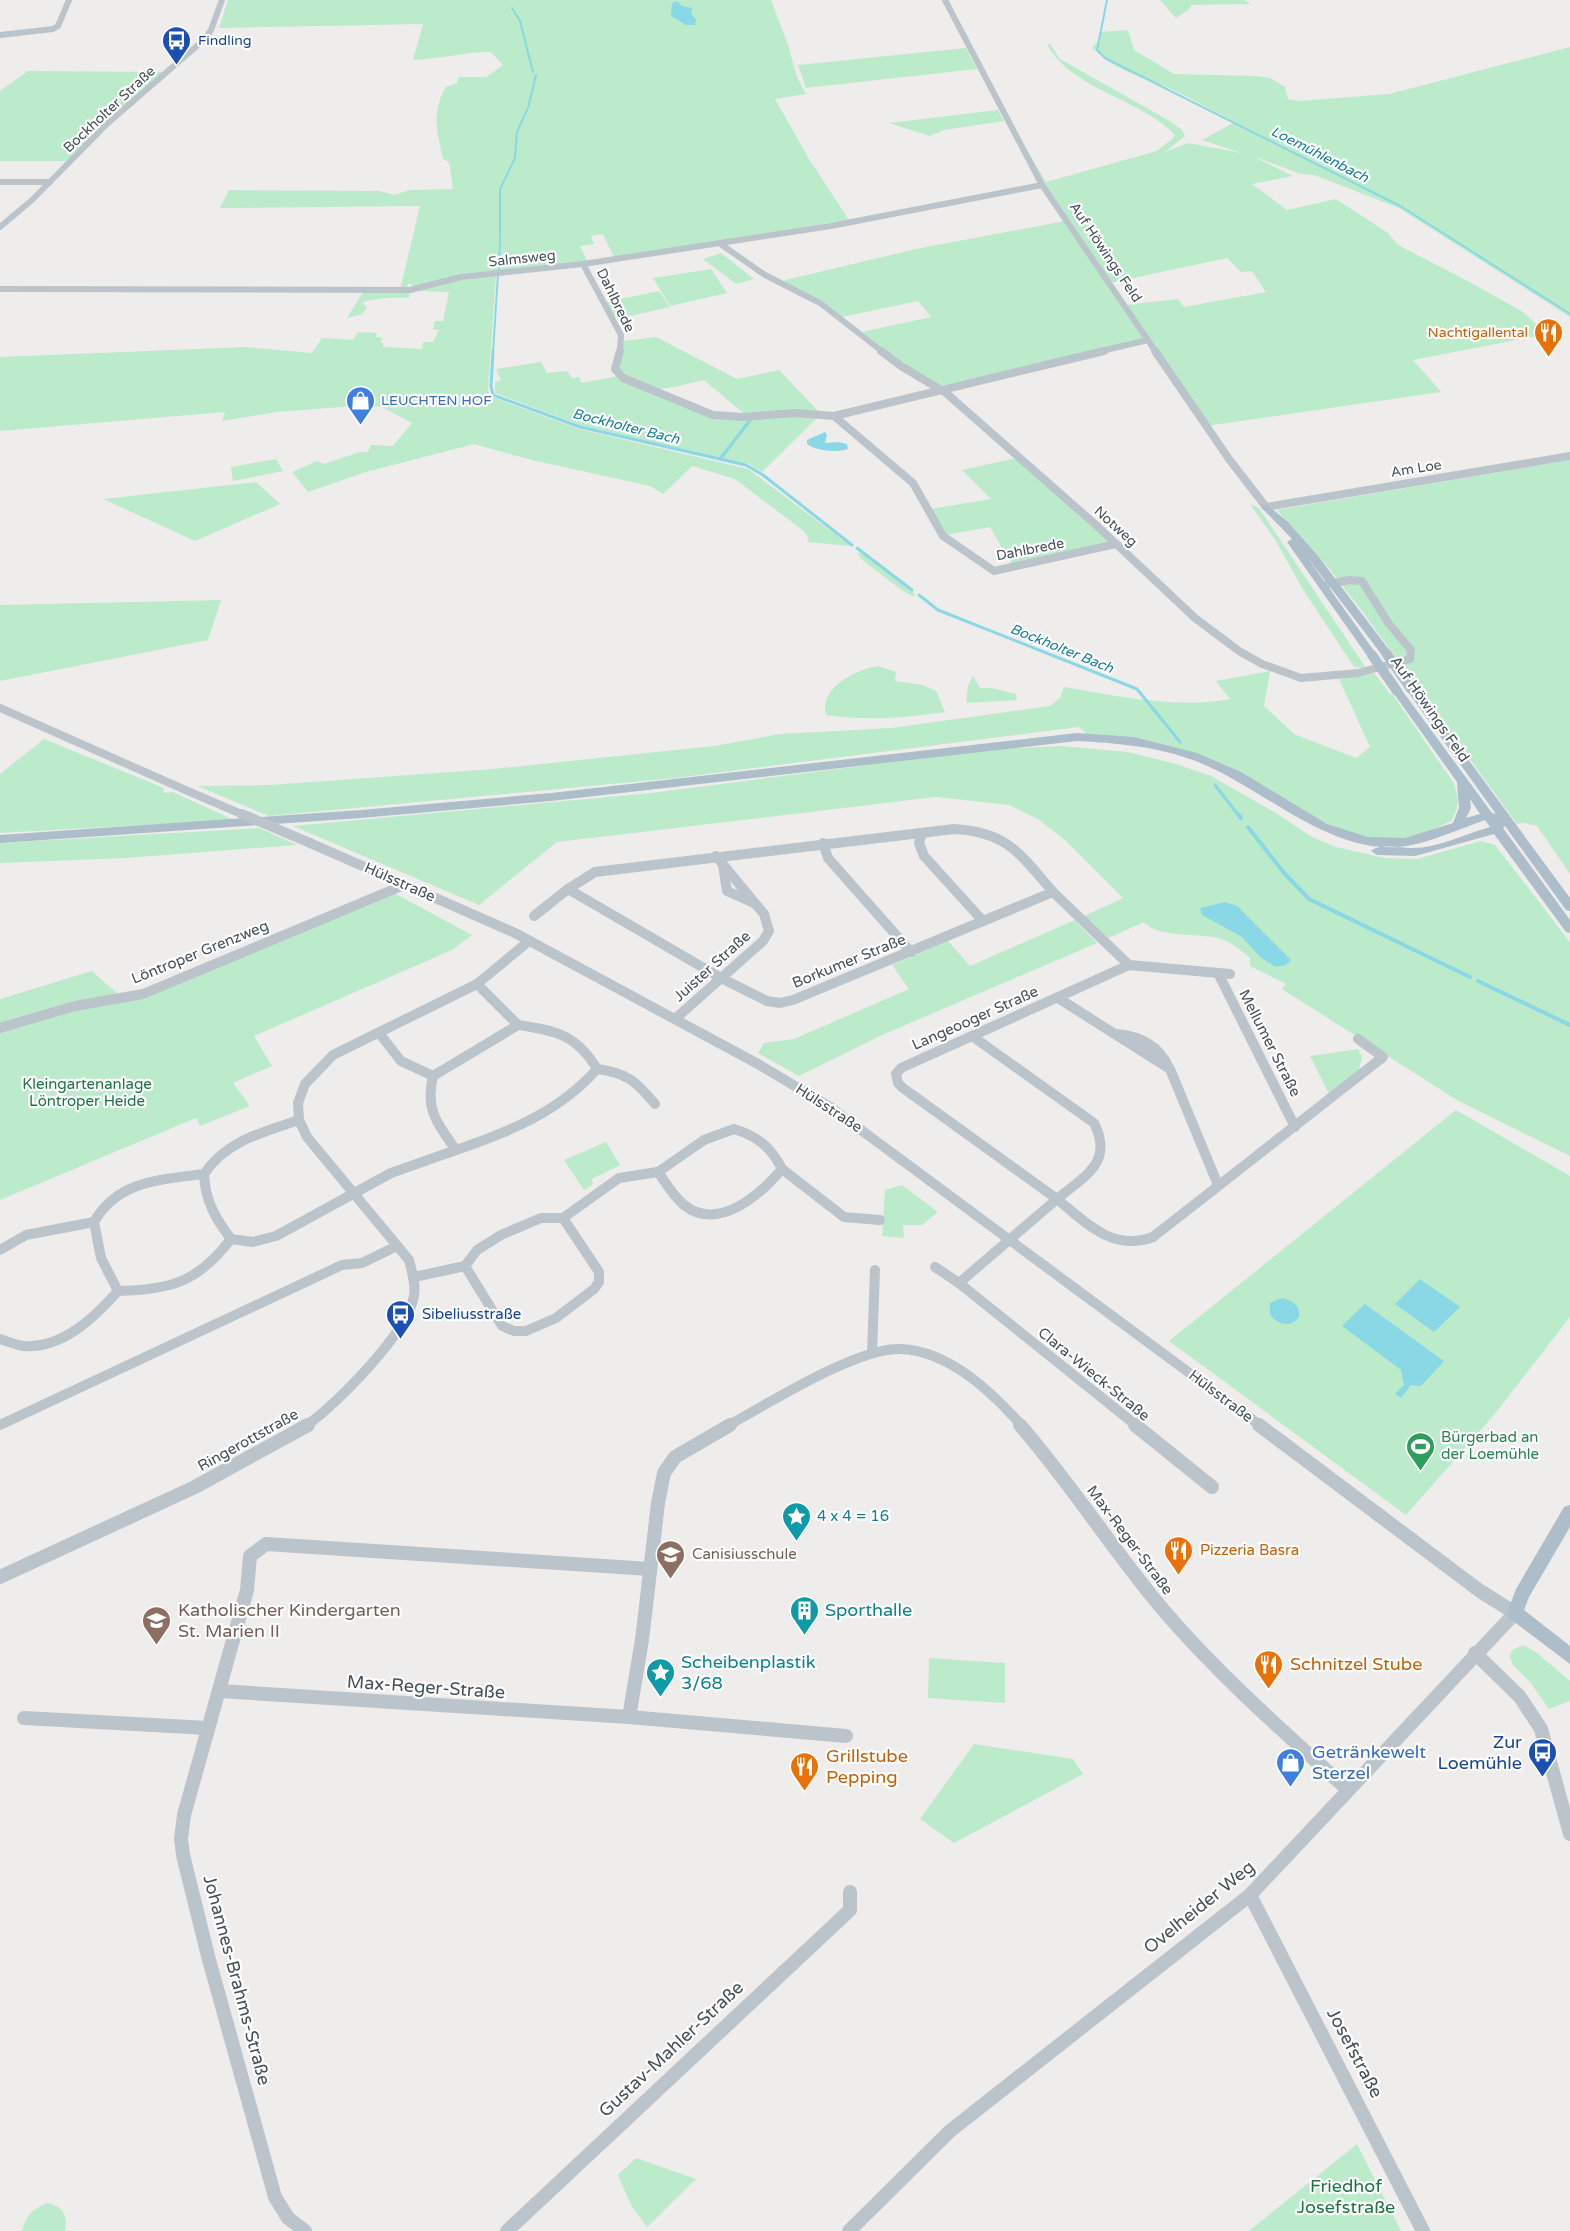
<svg xmlns="http://www.w3.org/2000/svg" width="1570" height="2231" viewBox="0 0 1570 2231" font-family="'Varela Round',sans-serif">
<style>
.green{fill:#bbebcb;fill-rule:evenodd}
.water{fill:#8ad8e6}
.lines{fill:none;stroke-linecap:round;stroke-linejoin:round}
.stream-far2{stroke:#8ad8e6;stroke-width:2}
.stream-far1{stroke:#8ad8e6;stroke-width:3}
.stream{stroke:#8ad8e6;stroke-width:4}
.minor-far3{stroke:#bbc4cb;stroke-width:6}
.minor-far2{stroke:#bbc4cb;stroke-width:8}
.minor-far1{stroke:#bbc4cb;stroke-width:10}
.minor{stroke:#bbc4cb;stroke-width:14}
.major{fill:#adbdca;fill-rule:evenodd}
.minor-bridge-far1{stroke:#bbc4cb;stroke-width:8}
.minor-bridge{stroke:#bbc4cb;stroke-width:10}
.major-bridge{stroke:#adbdca;stroke-width:10}
.labels{text-anchor:middle;stroke-width:4.5;stroke-linejoin:round;paint-order:stroke}
.far-transit-label{font-size:14px;fill:#164399;stroke:#fff;text-anchor:start}
.far-street-label{font-size:14px;fill:#455058;stroke:#fff}
.far-water-label{font-size:14px;font-style:italic;fill:#138196;stroke:#fff}
.far-food-label{font-size:14px;fill:#c56008;stroke:#fff;text-anchor:end}
.far-shop-label{font-size:14px;fill:#366cbe;stroke:#fff;text-anchor:start}
.street-label{font-size:15px;fill:#455058;stroke:#fff}
.park-label{font-size:15px;fill:#1b7543;stroke:#fff}
.transit-label{font-size:15px;fill:#164399;stroke:#fff;text-anchor:start}
.leisure-label{font-size:15px;fill:#27864d;stroke:#fff;text-anchor:start}
.culture-label{font-size:15px;fill:#0d838f;stroke:#fff;text-anchor:start}
.food-label{font-size:15px;fill:#c56008;stroke:#fff;text-anchor:start}
.education-label{font-size:15px;fill:#785e54;stroke:#fff;text-anchor:start}
.near-education-label{font-size:18px;fill:#785e54;stroke:#fff;text-anchor:start}
.near-culture-label{font-size:18px;fill:#0d838f;stroke:#fff;text-anchor:start}
.near-food-label{font-size:18px;fill:#c56008;stroke:#fff;text-anchor:start}
.near-street-label{font-size:18px;fill:#455058;stroke:#fff}
.near-transit-label{font-size:18px;fill:#164399;stroke:#fff;text-anchor:end}
.near-shop-label{font-size:18px;fill:#366cbe;stroke:#fff;text-anchor:start}
.near-park-label{font-size:18px;fill:#1b7543;stroke:#fff}
</style>
<rect width="100%" height="100%" fill="#efecec"/>
<g class="green">
<path d="M228,0H771L788,45L797,77L806,94L775,99L809,159L849,220L614,257L603,234L591,236L594,244L580,246L587,261L459,276L411,289L412,284H408L407,289L400,290L420,206L220,208L229,190L379,191L394,195L410,190L453,189L449,162L443,159C437,131 431,113 446,87L457,83L459,77H486L503,65L491,52C464,52 440,59 413,60L423,24L219,28Z"/>
<polygon points="1160,0 1244,0 1251,4 1192,5 1188,10 1176,18"/>
<path d="M1128,30L1134,50L1174,74L1256,76L1270,78L1285,87L1288,99L1299,101L1389,94L1570,47V317L1399,208L1314,175L1301,174L1252,156L1293,176L1252,184L1287,210L1336,199L1388,233L1398,245L1466,280L1523,312L1547,334L1413,360L1441,392L1207,426L1148,340L935,387L862,332L931,317L918,301L842,317L823,303L781,281L916,249L1065,221L1062,220L1022,151L1027,150L1046,182L1157,151L1173,138L1175,135C1140,98 1071,90 1047,44H1050L1060,59L1168,120L1182,130L1185,136L1165,152L1188,143L1241,153L1202,140L1235,122C1213,111 1191,98 1169,88C1141,76 1112,70 1092,47L1100,40V32ZM1227,258L1241,272L1252,271L1266,292L1184,307L1178,299L1125,305L1110,283Z"/>
<polygon points="966,48 977,69 806,88 798,65"/>
<polygon points="28,71 163,72 68,161 0,161 0,91"/>
<polygon points="998,110 1004,121 944,130 930,136 889,123"/>
<polygon points="721,253 754,279 736,284 703,259"/>
<polygon points="711,269 727,293 670,306 653,278"/>
<polygon points="496,275 488,390 490,396 579,429 748,469 851,546 807,542 809,540 805,532 735,479 692,466 663,494 650,486 532,460 474,444 366,472 308,492 292,472 317,461 324,464 360,452 368,452 371,445 393,446 412,423 382,407 358,404 342,407 277,412 222,421 225,412 0,431 0,357 246,347 312,353 322,338 353,340 358,332 377,333 376,337 383,338 380,342 383,343 383,347 422,349 423,342 433,342 439,330 433,329 435,321 443,321 449,292 419,291 445,282"/>
<polygon points="659,291 670,307 621,318 614,317 606,302"/>
<path d="M363,292H410L409,298C393,297 380,298 365,301L363,304L367,307L362,314L347,318Z"/>
<path d="M656,337L737,379L779,370L820,413L747,416L704,380C667,388 648,399 617,369L624,341Z"/>
<polygon points="541,362 547,373 567,371 572,378 579,377 582,383 619,376 705,414 819,416 762,472 749,464 721,459 751,420 720,459 585,427 495,393 495,382 501,380 496,369"/>
<polygon points="1016,458 1110,541 1012,565 990,527 944,535 930,509 991,499 962,470"/>
<polygon points="276,459 283,471 233,481 231,467"/>
<polygon points="1570,460 1570,874 1537,826 1524,823 1517,824 1362,611 1331,571 1277,510"/>
<polygon points="256,482 280,504 195,541 103,499"/>
<polygon points="1250,504 1259,508 1366,668 1354,667 1302,588 1276,541"/>
<polygon points="857,552 874,559 913,591 915,597 903,591 861,559"/>
<polygon points="221,600 208,640 0,681 0,605"/>
<path d="M878,666L896,672L895,681L923,685L936,691L945,712C904,718 867,721 826,715C819,687 856,670 878,666Z"/>
<path d="M1270,671L1264,706L1294,734L1356,758L1370,747L1339,679L1374,673L1390,694L1393,695L1453,782C1459,796 1460,808 1451,821L1417,837L1383,841L1347,834L1191,753L1087,734L1079,727L675,778L269,816L197,786L270,785L493,769L714,746L780,734L891,728L1050,706L1060,698L1064,687C1118,696 1175,709 1230,699L1216,681Z"/>
<polygon points="973,676 980,688 992,688 1016,694 1017,700 966,703 968,686"/>
<polygon points="44,739 164,788 163,793 173,792 234,820 0,833 0,774"/>
<path d="M1062,746L1128,752L1176,764L1211,776L1276,813L1312,837L1336,847L1385,858L1417,859L1481,841L1495,845L1570,942V1156L1457,1100L1282,989L1286,984L1250,966V958C1241,950 1230,941 1218,938C1198,933 1157,938 1144,922L1106,939L1084,916L1123,898L1065,840L1038,819L1009,805L936,797L557,842L479,905L293,826L651,793L992,749Z"/>
<polygon points="259,828 297,845 126,858 0,863 0,843"/>
<polygon points="394,893 472,935 452,950 254,1036 272,1066 233,1083 250,1106 200,1126 196,1118 0,1200 0,999 92,971 119,995 144,991"/>
<polygon points="1075,920 1097,943 882,1035 799,1076 758,1053 764,1043 794,1039 909,989 892,965 948,941 970,966"/>
<polygon points="1358,1049 1362,1057 1359,1070 1329,1094 1310,1056"/>
<polygon points="1456,1110 1570,1176 1570,1317 1494,1415 1406,1515 1169,1341"/>
<polygon points="606,1142 620,1165 592,1179 593,1184 584,1190 564,1160"/>
<polygon points="902,1185 938,1212 922,1225 903,1225 904,1238 882,1236 885,1190"/>
<polygon points="1523,1645 1536,1652 1570,1681 1570,1701 1549,1709 1530,1682 1513,1665 1510,1657 1512,1650"/>
<polygon points="929,1658 1005,1663 1005,1703 928,1698"/>
<polygon points="974,1744 1073,1759 1083,1774 954,1843 920,1819"/>
<polygon points="1357,2144 1401,2231 1249,2231"/>
<polygon points="636,2158 696,2179 647,2227 631,2205 618,2175"/>
<path d="M47,2203C63,2206 68,2216 65,2231H22C25,2216 33,2209 47,2203Z"/>
</g>
<g class="water">
<polygon points="677,1 682,6 692,8 691,13 696,20 695,25 686,25 671,16 672,3"/>
<path d="M825,432L827,435L825,443L838,442L847,444L848,449C837,453 816,451 807,444V440Z"/>
<polygon points="1225,902 1237,906 1291,960 1286,965 1276,967 1261,958 1242,937 1202,915 1200,908"/>
<polygon points="1420,1279 1460,1307 1434,1332 1395,1304"/>
<path d="M1282,1298C1292,1300 1301,1306 1299,1317C1291,1328 1278,1325 1270,1315V1303Z"/>
<polygon points="1365,1304 1444,1361 1421,1386 1411,1385 1401,1398 1395,1394 1404,1385 1401,1370 1342,1326"/>
</g>
<g class="lines">
<g class="stream-far2">
<polyline points="1107,0 1097,50 1105,58 1402,207 1570,314"/>
<polyline points="512,8 520,21 533,72"/>
<polyline points="500,238 500,189 515,158 517,132 528,108 536,75"/>
<polyline points="499,271 500,240"/>
<polyline points="493,352 498,274"/>
</g>
<g class="stream-far1">
<polyline points="493,351 491,386 493,395 580,427 746,465 763,475 852,545"/>
<polyline points="720,459 751,419"/>
<polyline points="857,548 912,590"/>
<polyline points="919,595 938,610 1137,689 1180,742"/>
<polyline points="1215,785 1239,816"/>
</g>
<g class="stream">
<polyline points="1238,814 1241,818"/>
<polyline points="1248,827 1284,873 1309,899 1470,977"/>
<polyline points="1478,981 1570,1025"/>
</g>
<g class="minor-far3">
<polyline points="945,0 1042,185 1156,352"/>
<polyline points="0,35 53,29 58,26 69,0"/>
<polyline points="0,182 50,182"/>
<polyline points="0,227 32,200 108,123 205,39 211,30 222,0"/>
<polyline points="719,243 765,275 820,303 883,352"/>
<polyline points="583,264 621,335 620,352"/>
<polyline points="0,289 410,290 461,277 583,264 831,226 1042,185"/>
<polyline points="1097,352 1148,340"/>
</g>
<g class="minor-far2">
<polyline points="620,351 615,369 623,378 713,415 743,417 795,413 834,416"/>
<polyline points="881,351 901,366 946,393 1096,525 1195,618 1239,651 1262,664 1301,678 1358,673 1410,659 1411,650 1389,624 1362,581 1349,580 1326,585"/>
<polyline points="1104,351 834,416 913,483 943,536 994,571 1116,544"/>
<polyline points="1155,351 1229,459 1266,507 1570,456"/>
<polyline points="0,708 190,792"/>
</g>
<g class="minor-far1">
<path d="M954,829C1008,832 1020,854 1053,892L793,1000L780,1003L767,1001L721,978L568,889L595,872Z"/>
<polyline points="922,833 919,843 924,856 983,921"/>
<polyline points="310,843 515,933 758,1064 830,1107 1261,1426"/>
<polyline points="823,843 828,858 911,952"/>
<polyline points="723,865 727,891 754,903"/>
<polyline points="1053,892 1129,965"/>
<polyline points="534,916 568,889"/>
<polyline points="1218,973 1295,1127"/>
<polyline points="477,984 518,1025"/>
<polyline points="1058,998 1170,1069 1218,1185"/>
<polyline points="675,1019 763,941 769,931 764,914 716,856"/>
<path d="M518,1025C555,1030 577,1035 597,1069C559,1112 509,1132 456,1150C437,1123 425,1110 433,1076Z"/>
<polyline points="0,1028 75,1006 143,994 404,885"/>
<polyline points="379,1033 401,1061 433,1076"/>
<path d="M1116,1034C1140,1036 1159,1045 1169,1068"/>
<path d="M972,1036L1094,1123C1114,1162 1085,1176 1057,1199C1086,1223 1113,1252 1153,1237L1383,1057L1358,1039"/>
<path d="M597,1069C627,1073 636,1081 655,1104"/>
<path d="M734,1129C757,1136 771,1147 782,1169C760,1195 718,1232 684,1205C673,1196 666,1183 658,1172L704,1140Z"/>
<polyline points="782,1169 844,1217 880,1220"/>
<path d="M204,1174C205,1200 215,1218 231,1239"/>
<polyline points="94,1222 101,1258 118,1291"/>
<path d="M0,1250L26,1235L94,1222C118,1180 160,1180 204,1174C226,1141 263,1132 299,1120"/>
<polyline points="465,1266 502,1326 514,1331 526,1331 556,1318 594,1289 599,1282 599,1272 563,1218"/>
<polyline points="935,1267 959,1283 1057,1199 903,1088 898,1083 896,1074 901,1068 1129,965 1230,974"/>
<polyline points="414,1277 465,1266 477,1250 501,1235 541,1218 563,1218 619,1178 658,1172"/>
<polyline points="959,1283 1137,1426"/>
<path d="M0,1339C7,1341 15,1345 23,1346C62,1349 94,1318 118,1291C171,1290 198,1282 231,1239L253,1242L276,1236L391,1173L456,1150"/>
<polyline points="872,1353 875,1270"/>
<polyline points="0,1425 342,1265 362,1263 397,1246"/>
<path d="M306,1426C337,1403 407,1334 414,1296C416,1284 412,1272 409,1260L307,1137L299,1120L298,1103L305,1084L333,1055L477,984L529,941"/>
<path d="M727,1426C768,1404 857,1347 901,1349C949,1351 992,1392 1022,1426"/>
</g>
<g class="minor">
<path d="M1020,1425C1072,1485 1114,1552 1165,1612C1220,1676 1284,1732 1347,1789"/>
<polyline points="1135,1425 1212,1487"/>
<polyline points="0,1577 195,1487 308,1425"/>
<polyline points="1475,1653 1520,1697 1541,1729 1570,1834"/>
<polyline points="220,1691 629,1717 846,1736"/>
<polyline points="629,1717 642,1640 658,1503 664,1473 675,1457 730,1425"/>
<polyline points="24,1718 208,1728"/>
<polyline points="1250,1895 1423,2231"/>
<polyline points="305,2231 288,2218 275,2197 208,1956 183,1855 181,1839 184,1815 247,1590 250,1556 266,1544 650,1569"/>
<polyline points="507,2231 850,1910 850,1892"/>
<polyline points="849,2231 950,2131 1250,1895 1515,1613 1480,1591 1259,1425"/>
</g>
<g class="major">
<polygon points="1266,504 1287,521 1318,556 1390,651 1390,655 1382,655 1307,557 1377,655 1376,657 1368,657 1287,542 1292,539 1261,507"/>
<path d="M1411,686L1415,687L1570,898V911L1566,910L1505,826L1503,828L1570,920V933L1566,932L1494,834L1415,856L1377,855L1371,851C1379,843 1401,848 1412,848C1438,848 1465,834 1490,827L1485,820C1462,828 1431,842 1407,846C1328,858 1260,783 1190,759C1153,746 1115,743 1077,741L551,801L361,818L0,843V835L361,810L551,793L1077,733L1134,737L1197,753L1241,772L1327,824L1368,837L1405,838L1453,823L1459,808L1457,782L1392,691L1397,688L1401,689L1492,813L1496,814L1406,689ZM1470,799L1480,814L1466,818L1471,808Z"/>
<polygon points="1570,1505 1570,1527 1529,1597 1524,1610 1570,1646 1570,1664 1509,1618 1507,1613 1516,1589 1564,1507"/>
</g>
<polyline class="minor-bridge-far1" points="190,792 246,816"/>
<polyline class="minor-bridge" points="242,814 310,843"/>
<g class="major-bridge">
<polyline points="1386,653 1411,689"/>
<polyline points="1372,655 1397,691"/>
</g>
</g>
<defs>
<symbol id="bus-pin" viewBox="-11 -11 22 30"><path d="M0 17L-7.5 6A9.5 9.5 0 1 1 7.5 6Z" fill="#1a4fb4" stroke="#fff"/><path d="M-5-6H5V4H4V6H2V4H-2V6H-4V4H-5ZM-3.5-4V0h7V-4ZM-3.5 1.2v1.5H-2V1.2ZM2 1.2v1.5H3.5V1.2Z" fill="#fff"/></symbol>
<symbol id="restaurant-pin" viewBox="-11 -11 22 30"><path d="M0 17L-7.5 6A9.5 9.5 0 1 1 7.5 6Z" fill="#e8710a" stroke="#fff"/><path d="M-5-6h1v4h1v-4h1v4h1v-4h1v5L-1.5 .5V6h-2V.5L-5-1ZM5-6V6H3V1.5H1.5Q1.5-4 5-6Z" fill="#fff"/></symbol>
<symbol id="shop-pin" viewBox="-11 -11 22 30"><path d="M0 17L-7.5 6A9.5 9.5 0 1 1 7.5 6Z" fill="#3f7fe0" stroke="#fff"/><path d="M-5-2.5h2.3a2.7 3.5 0 0 1 5.4 0H5L5.5 6h-11ZM-1.5-2.5h3a1.5 2.3 0 0 0-3 0Z" fill="#fff"/></symbol>
<symbol id="stadium-pin" viewBox="-11 -11 22 30"><path d="M0 17L-7.5 6A9.5 9.5 0 1 1 7.5 6Z" fill="#2e9e5b" stroke="#fff"/><path d="M0-5a6.5 5 0 1 0 0 10a6.5 5 0 1 0 0-10ZM-3.5-1.8h7v3.6h-7Z" fill="#fff"/></symbol>
<symbol id="sight-pin" viewBox="-11 -11 22 30"><path d="M0 17L-7.5 6A9.5 9.5 0 1 1 7.5 6Z" fill="#0f9aa8" stroke="#fff"/><path d="M0-6L1.8-2.2L6-1.7L2.9 1.2L3.7 5.4L0 3.3L-3.7 5.4L-2.9 1.2L-6-1.7L-1.8-2.2Z" fill="#fff"/></symbol>
<symbol id="school-pin" viewBox="-11 -11 22 30"><path d="M0 17L-7.5 6A9.5 9.5 0 1 1 7.5 6Z" fill="#8d6e63" stroke="#fff"/><path d="M0-5L7-2L0 1L-7-2ZM-4 1L0 2.5L4 1V4Q0 6-4 4Z" fill="#fff"/></symbol>
<symbol id="building-pin" viewBox="-11 -11 22 30"><path d="M0 17L-7.5 6A9.5 9.5 0 1 1 7.5 6Z" fill="#0f9aa8" stroke="#fff"/><path d="M-4-6H4V6H1V3H-1V6H-4ZM-2.5-4.3h1.7v1.8h-1.7ZM.8-4.3h1.7v1.8H.8ZM-2.5-1h1.7V.8h-1.7ZM.8-1h1.7V.8H.8Z" fill="#fff"/></symbol>
</defs>
<g fill-rule="evenodd">
<use href="#bus-pin" x="160" y="24" width="33" height="45"/>
<use href="#restaurant-pin" x="1532" y="316" width="33" height="45"/>
<use href="#shop-pin" x="344" y="384" width="33" height="45"/>
<use href="#bus-pin" x="384" y="1298" width="33" height="45"/>
<use href="#stadium-pin" x="1404" y="1430" width="33" height="45"/>
<use href="#sight-pin" x="780" y="1500" width="33" height="45"/>
<use href="#restaurant-pin" x="1162" y="1534" width="33" height="45"/>
<use href="#school-pin" x="654" y="1538" width="33" height="45"/>
<use href="#building-pin" x="788" y="1594" width="33" height="45"/>
<use href="#school-pin" x="140" y="1604" width="33" height="45"/>
<use href="#restaurant-pin" x="1252" y="1648" width="33" height="45"/>
<use href="#sight-pin" x="644" y="1656" width="33" height="45"/>
<use href="#bus-pin" x="1526" y="1736" width="33" height="45"/>
<use href="#shop-pin" x="1274" y="1746" width="33" height="45"/>
<use href="#restaurant-pin" x="788" y="1750" width="33" height="45"/>
</g>
<g class="labels">
<g class="far-transit-label">
<text x="198" y="45">Findling</text>
</g>
<g class="far-street-label">
<text transform="translate(109 109) rotate(-43)" y="5">Bockholter Straße</text>
<text transform="translate(1106 252) rotate(56)" y="5">Auf Höwings Feld</text>
<text transform="translate(522 258) rotate(-6)" y="5">Salmsweg</text>
<text transform="translate(616 300) rotate(64)" y="5">Dahlbrede</text>
<text transform="translate(1416 468) rotate(-9)" y="5">Am Loe</text>
<text transform="translate(1116 526) rotate(42)" y="5">Notweg</text>
<text transform="translate(1030 549) rotate(-11)" y="5">Dahlbrede</text>
</g>
<g class="far-water-label">
<text transform="translate(1320 154) rotate(27)" y="5">Loemühlenbach</text>
<text transform="translate(626 426) rotate(14)" y="5">Bockholter Bach</text>
<text transform="translate(1062 648) rotate(22)" y="5">Bockholter Bach</text>
</g>
<g class="far-food-label">
<text x="1528" y="337">Nachtigallental</text>
</g>
<g class="far-shop-label">
<text x="381" y="405">LEUCHTEN HOF</text>
</g>
<g class="street-label">
<text transform="translate(1430 709) rotate(55)" y="5">Auf Höwings Feld</text>
<text transform="translate(400 882) rotate(24)" y="5">Hülsstraße</text>
<text transform="translate(200 952) rotate(-22)" y="5">Löntroper Grenzweg</text>
<text transform="translate(849 961) rotate(-22)" y="5">Borkumer Straße</text>
<text transform="translate(712 966) rotate(-42)" y="5">Juister Straße</text>
<text transform="translate(975 1018) rotate(-24)" y="5">Langeooger Straße</text>
<text transform="translate(1270 1043) rotate(63)" y="5">Mellumer Straße</text>
<text transform="translate(829 1108) rotate(33)" y="5">Hülsstraße</text>
<text transform="translate(1094 1374) rotate(39)" y="5">Clara-Wieck-Straße</text>
<text transform="translate(1221 1396) rotate(37)" y="5">Hülsstraße</text>
<text transform="translate(248 1440) rotate(-29)" y="5">Ringerottstraße</text>
<text transform="translate(1130 1540) rotate(53)" y="5">Max-Reger-Straße</text>
</g>
<g class="park-label">
<text x="87" y="1089">Kleingartenanlage<tspan x="87" dy="17">Löntroper Heide</tspan></text>
</g>
<g class="transit-label">
<text x="422" y="1319">Sibeliusstraße</text>
</g>
<g class="leisure-label">
<text x="1441" y="1442">Bürgerbad an<tspan x="1441" dy="17">der Loemühle</tspan></text>
</g>
<g class="culture-label">
<text x="817" y="1521">4 x 4 = 16</text>
</g>
<g class="food-label">
<text x="1200" y="1555">Pizzeria Basra</text>
</g>
<g class="education-label">
<text x="692" y="1559">Canisiusschule</text>
</g>
<g class="near-education-label">
<text x="178" y="1616">Katholischer Kindergarten<tspan x="178" dy="21">St. Marien II</tspan></text>
</g>
<g class="near-culture-label">
<text x="825" y="1616">Sporthalle</text>
<text x="681" y="1668">Scheibenplastik<tspan x="681" dy="21">3/68</tspan></text>
</g>
<g class="near-food-label">
<text x="1290" y="1670">Schnitzel Stube</text>
<text x="826" y="1762">Grillstube<tspan x="826" dy="21">Pepping</tspan></text>
</g>
<g class="near-street-label">
<text transform="translate(426 1687) rotate(4)" y="6">Max-Reger-Straße</text>
<text transform="translate(1199 1907) rotate(-39)" y="6">Ovelheider Weg</text>
<text transform="translate(237 1980) rotate(75)" y="6">Johannes-Brahms-Straße</text>
<text transform="translate(671 2049) rotate(-43)" y="6">Gustav-Mahler-Straße</text>
<text transform="translate(1355 2053) rotate(62)" y="6">Josefstraße</text>
</g>
<g class="near-transit-label">
<text x="1522" y="1748">Zur<tspan x="1522" dy="21">Loemühle</tspan></text>
</g>
<g class="near-shop-label">
<text x="1312" y="1758">Getränkewelt<tspan x="1312" dy="21">Sterzel</tspan></text>
</g>
<g class="near-park-label">
<text x="1346" y="2192">Friedhof<tspan x="1346" dy="21">Josefstraße</tspan></text>
</g>
</g>
</svg>
